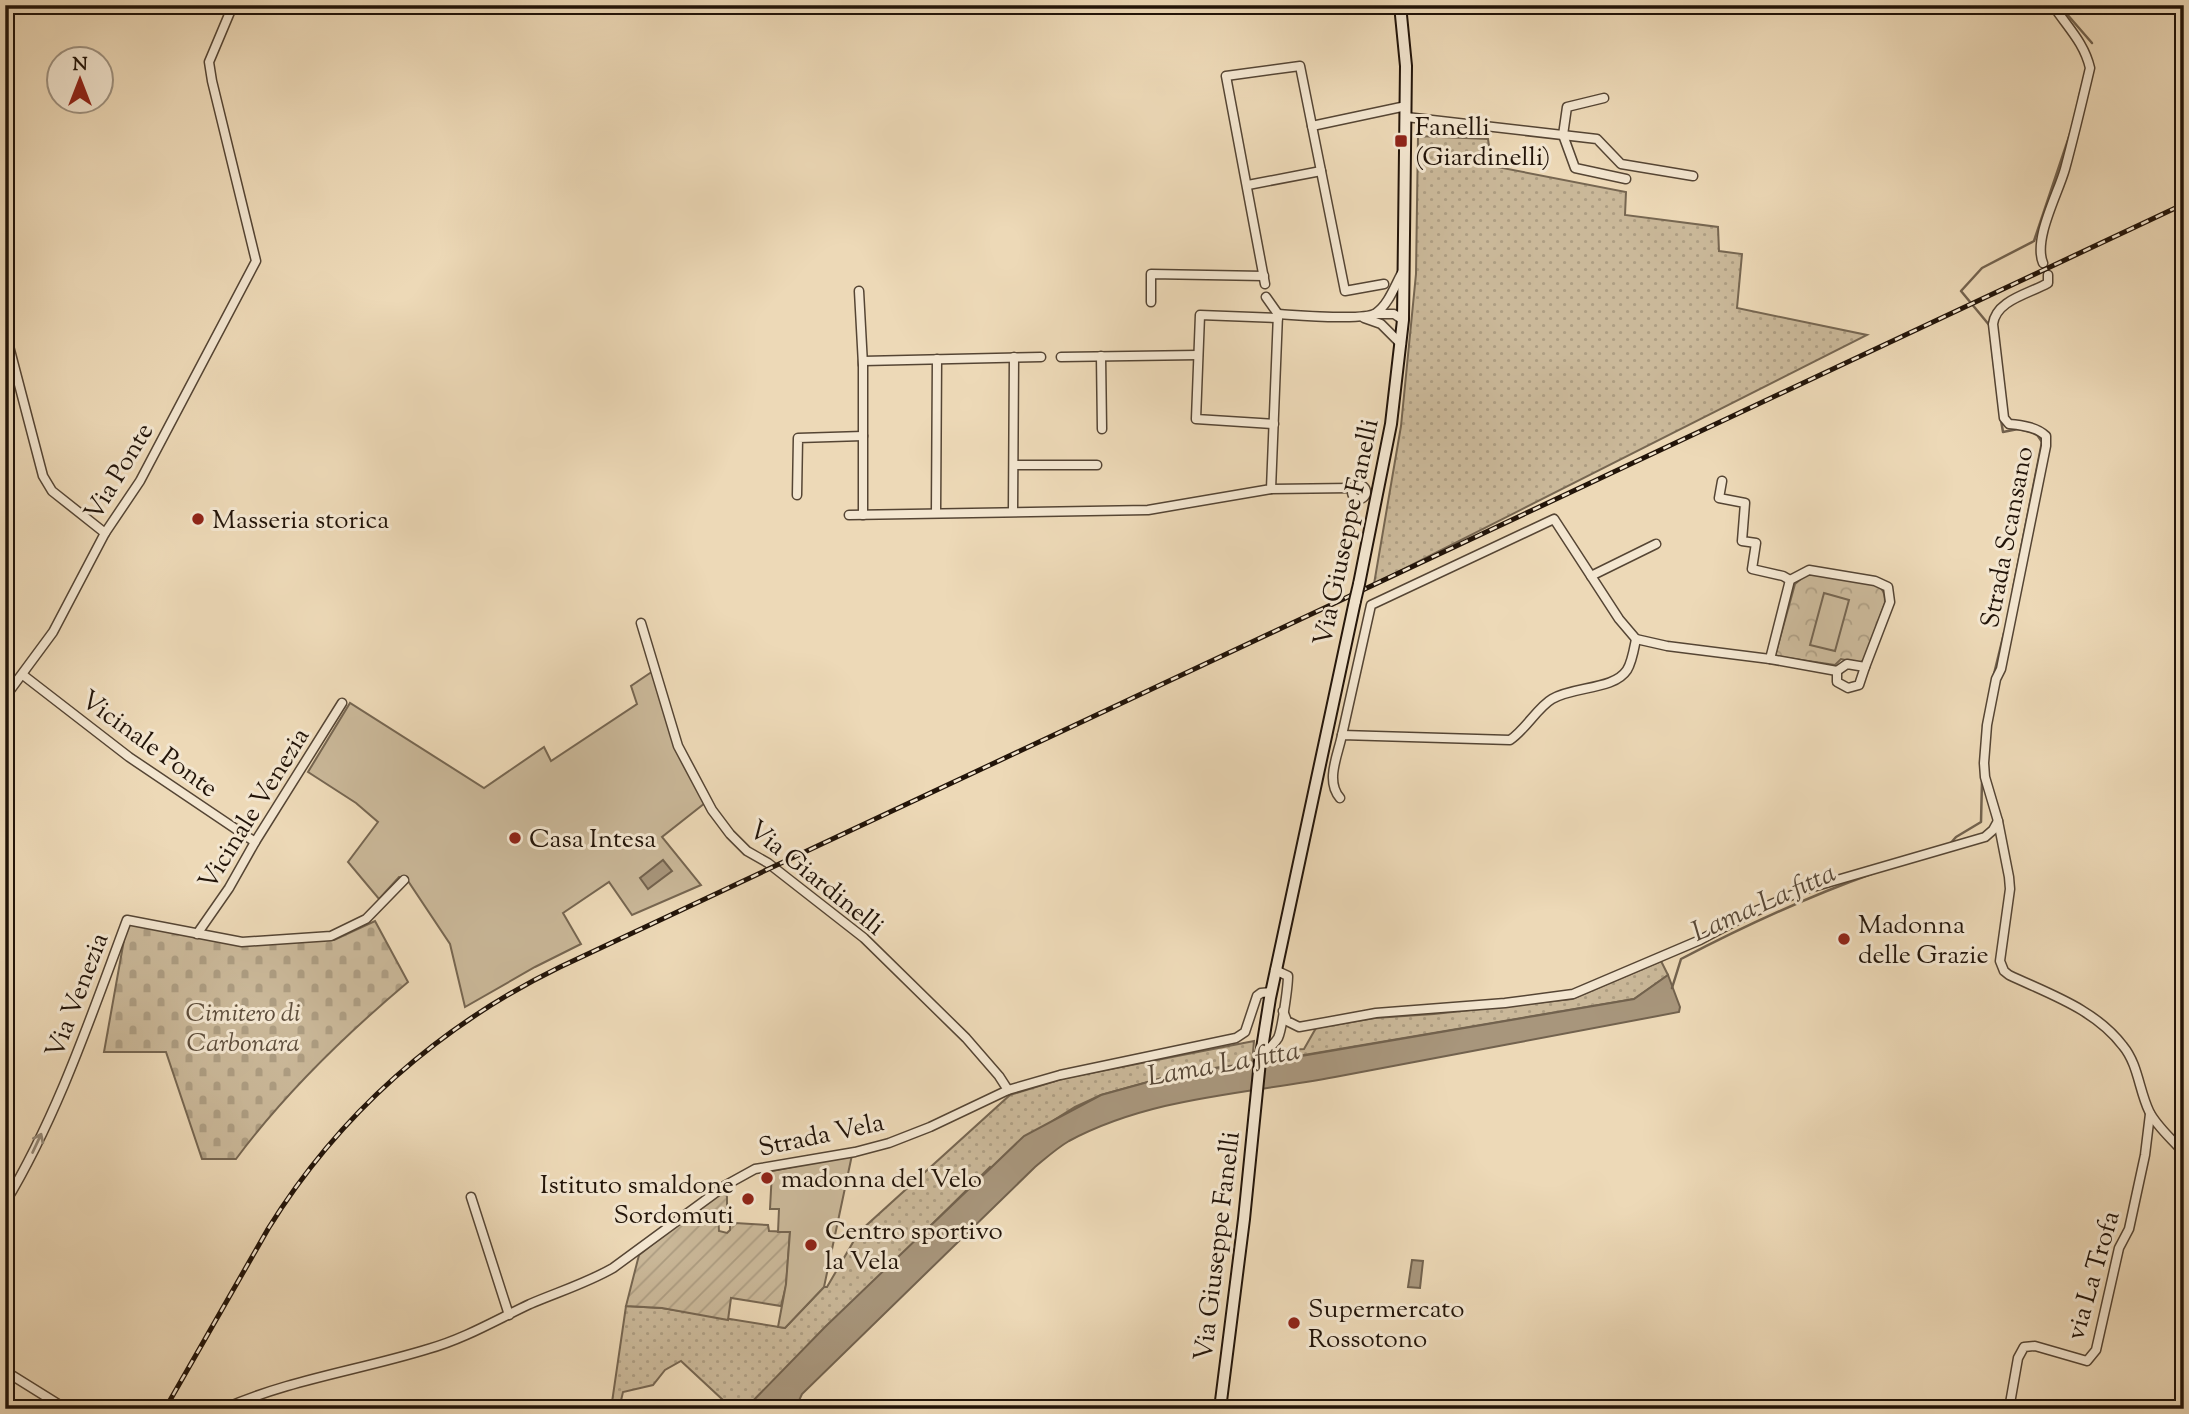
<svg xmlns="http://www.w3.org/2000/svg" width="2189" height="1414" viewBox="0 0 2189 1414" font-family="'Sorts Mill Goudy',serif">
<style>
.grass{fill:url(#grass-dots);stroke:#766651;stroke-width:2}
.cemetery{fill:url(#cemetery-stones);stroke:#766651;stroke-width:2}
.park{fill:url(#park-crowns);stroke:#766651;stroke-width:2}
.garden{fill:url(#garden-furrows);stroke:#766651;stroke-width:2}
.pitch{fill:#cab899;stroke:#766651;stroke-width:2}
.water{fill:#a8967c;stroke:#72624e;stroke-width:2}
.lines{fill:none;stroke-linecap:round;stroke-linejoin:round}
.stream{stroke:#72624e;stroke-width:2.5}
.minor-casing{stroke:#554534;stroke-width:11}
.secondary-casing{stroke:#221409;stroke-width:14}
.minor{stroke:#f3e6d0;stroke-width:8}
.secondary{stroke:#f3e6d0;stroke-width:10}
.rail-casing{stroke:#221409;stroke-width:5}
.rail{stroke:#f3e6d0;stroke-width:2.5;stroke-dasharray:8;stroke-linecap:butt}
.secondary-bridge-casing{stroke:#221409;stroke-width:14;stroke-linecap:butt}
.secondary-bridge{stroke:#f3e6d0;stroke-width:10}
.oneway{stroke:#958876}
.poi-dot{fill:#8f2418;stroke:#f3e6d0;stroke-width:2.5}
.labels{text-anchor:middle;stroke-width:6;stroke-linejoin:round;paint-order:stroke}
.poi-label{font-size:26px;fill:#221409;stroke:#f3e6d0;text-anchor:start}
.street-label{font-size:26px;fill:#221409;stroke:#f3e6d0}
.park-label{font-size:26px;font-style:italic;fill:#5d4d3b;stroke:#f3e6d0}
.water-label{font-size:28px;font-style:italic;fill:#584837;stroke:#f3e6d0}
</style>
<defs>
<pattern id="grass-dots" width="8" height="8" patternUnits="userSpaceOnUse" patternTransform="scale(1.75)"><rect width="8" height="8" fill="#cab899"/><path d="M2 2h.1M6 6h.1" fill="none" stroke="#ad9d82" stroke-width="1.8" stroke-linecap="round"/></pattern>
<pattern id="cemetery-stones" width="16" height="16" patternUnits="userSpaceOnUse" patternTransform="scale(1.75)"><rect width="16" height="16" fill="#cab899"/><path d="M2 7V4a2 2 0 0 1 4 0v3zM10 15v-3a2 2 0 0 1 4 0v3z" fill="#ad9d82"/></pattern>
<pattern id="park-crowns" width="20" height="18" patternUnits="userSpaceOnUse" patternTransform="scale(1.75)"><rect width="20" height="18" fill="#cab899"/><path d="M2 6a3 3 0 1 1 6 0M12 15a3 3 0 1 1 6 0" fill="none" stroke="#ad9d82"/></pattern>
<pattern id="garden-furrows" width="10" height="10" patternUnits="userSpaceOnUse" patternTransform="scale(1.75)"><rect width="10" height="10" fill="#cab899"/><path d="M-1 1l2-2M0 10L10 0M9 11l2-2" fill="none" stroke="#ad9d82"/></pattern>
</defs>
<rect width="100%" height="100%" fill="#edd9b7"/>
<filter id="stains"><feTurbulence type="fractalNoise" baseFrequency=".00286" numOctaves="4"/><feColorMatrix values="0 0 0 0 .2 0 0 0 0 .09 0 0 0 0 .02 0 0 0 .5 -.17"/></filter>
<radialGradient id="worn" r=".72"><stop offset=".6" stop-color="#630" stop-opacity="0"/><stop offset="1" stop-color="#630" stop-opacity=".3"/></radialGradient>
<g class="grass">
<polygon points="1418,136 1488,139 1492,166 1626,192 1625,215 1718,227 1719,251 1742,254 1737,308 1867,335 1374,584 1401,426 1416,274"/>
<polygon points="1661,961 1668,975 1634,999 1268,1061 1270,1051 1304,1049 1316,1028 1375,1018 1434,1014 1572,999"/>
<polygon points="1254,1041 1252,1063 1184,1072 1101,1095 1075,1107 1054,1120 993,1170 990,1167 745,1409 719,1409 724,1401 681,1361 665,1370 653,1385 623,1392 619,1409 611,1409 626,1306 662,1308 785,1328 824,1287 827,1287 859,1232 1010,1095 1065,1078"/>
</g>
<path class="cemetery" d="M375,921L408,982C345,1035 285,1093 236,1159H202L166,1052H104L127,923L241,944L294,940H334Z"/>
<path class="park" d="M1809,572L1874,583C1883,588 1885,593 1885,603L1864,660L1860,663L1841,659L1835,665L1775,656L1795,584Z"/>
<polygon class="garden" points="724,1188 727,1197 727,1214 718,1214 719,1231 727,1233 730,1230 730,1225 735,1223 768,1225 769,1231 790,1232 786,1286 781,1306 731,1298 728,1320 662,1308 626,1306 639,1255"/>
<g class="pitch">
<polygon points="1824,593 1849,600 1835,651 1810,645"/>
<polygon points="653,671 676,747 705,803 662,837 701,885 632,915 609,882 563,913 581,944 535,967 465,1007 450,944 406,878 399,877 379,899 348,862 378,822 356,803 308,772 350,703 484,788 544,747 551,761 637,704 631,686"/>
<polygon points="852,1155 824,1287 785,1328 778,1327 786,1284 790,1232 778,1232 779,1209 770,1209 772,1171"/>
</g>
<g class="water">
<polygon points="663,860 672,871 648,889 640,878"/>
<path d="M1668,975L1680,1007L1679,1012C1564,1034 1450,1055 1335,1077C1245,1094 1151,1097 1069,1141C1057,1148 1046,1158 1035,1167L802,1394L795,1409H745L825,1327L1024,1136L1101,1095L1184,1072L1272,1061L1634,999Z"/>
<polygon points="1412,1260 1423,1261 1420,1288 1408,1287"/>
</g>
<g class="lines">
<g class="stream">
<polyline points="2059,5 2092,43"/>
<polyline points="2079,97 2085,74"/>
<polyline points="1990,326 1961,291 1982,268 2034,241 2071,131"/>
<polyline points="1991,340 1999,406"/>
<polyline points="2001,420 2003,432 2018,429 2036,433 2042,442 2013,589"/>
<polyline points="1994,674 2004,633"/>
<polyline points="1983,726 1986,712"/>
<polyline points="1949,845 1956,837 1981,822 1982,781"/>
<path d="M1672,988L1681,959C1744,926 1807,897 1874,873"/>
</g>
<defs>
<g id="minor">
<polyline points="1604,98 1567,107 1563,135 1575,168 1626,179"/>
<polyline points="1406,117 1597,139 1621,164 1693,176"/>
<polyline points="1312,126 1406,106"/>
<polyline points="1248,185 1321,171"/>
<path d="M2043,263C2033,239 2058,194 2065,169C2074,136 2082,102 2090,68C2084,42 2067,27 2053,5"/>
<path d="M2048,275V283C2029,294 1996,300 1993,324L2004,418L2009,424C2022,425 2037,427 2046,436V446L2001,669L1996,679L1987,725L1984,763L1985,777L1998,821L2009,877L2010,889L2000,961L2004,971L2009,975C2049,994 2095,1009 2123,1046C2138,1064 2139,1090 2149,1111C2156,1126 2173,1140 2184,1153"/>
<polyline points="1265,284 1226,76 1300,66 1345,291 1384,284"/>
<polyline points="859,291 863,365"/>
<polyline points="1151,302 1151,274 1264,276"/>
<path d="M1278,314C1296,315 1364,321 1376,313C1389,304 1395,285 1403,271"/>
<polyline points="1375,314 1394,314 1403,320"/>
<polyline points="1364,318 1381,324 1401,344"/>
<polyline points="5,331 43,476 52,491 105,533"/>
<polyline points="1101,356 1102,429"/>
<polyline points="1061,357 1198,355"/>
<polyline points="1274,424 1196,419 1200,315 1278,318"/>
<polyline points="1014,465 1097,465"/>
<polyline points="1722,481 1719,498 1745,503 1742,541 1756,543 1752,569 1783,576 1790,580"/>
<circle cx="1359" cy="492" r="7"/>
<polyline points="1271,489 1352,488"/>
<polyline points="797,495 798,438 863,436"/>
<polyline points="1013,511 1014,357"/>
<polyline points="936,513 937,359"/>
<polyline points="849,515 1148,510 1271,489 1278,314 1266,297"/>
<polyline points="863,515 863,361 1041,357"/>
<polyline points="1591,576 1656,544"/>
<polyline points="641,623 678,746 712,810 730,834 747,851 768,863 864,938 966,1038 999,1076 1008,1090"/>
<polyline points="1770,659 1790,580 1809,570 1875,581 1888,587 1890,602 1865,667 1847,664 1837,671"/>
<polyline points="23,675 129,757 255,842"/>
<polyline points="5,697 53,632 105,533 140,481 256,261 212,81 209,62 233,5"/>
<polyline points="1342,735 1371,605 1554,519 1619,619 1636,639 1667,646 1770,659 1837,671 1837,682 1848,688 1859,685 1865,667"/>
<path d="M1340,798C1325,781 1338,755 1342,735L1510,740C1526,729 1538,707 1552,699C1574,686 1614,690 1627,670C1632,662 1634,649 1636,639"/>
<polyline points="197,934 229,888 255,842 342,703"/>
<polyline points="1283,1011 1287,1021 1299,1027 1376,1013 1505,1003 1573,994 1700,940 1747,915 1806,889 1985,837 1993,830 1998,821"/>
<path d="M1260,1061L1267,1057C1269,1045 1272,1047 1278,1038C1282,1030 1288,986 1288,976L1275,970"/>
<polyline points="471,1197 509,1315"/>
<path d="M5,1203C58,1115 91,1016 127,920L242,942L331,936L366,919L404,880"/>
<polyline points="5,1371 66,1409"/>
<path d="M223,1409C288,1380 360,1370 428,1349C464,1339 496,1320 530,1304C558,1292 587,1283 613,1268L726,1185L755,1169L855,1152L889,1143L930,1127L1008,1090L1060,1075L1236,1038L1245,1032L1257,996L1261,993L1271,992"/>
<polyline points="2009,1409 2018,1358 2024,1347 2035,1346 2087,1361 2096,1350 2119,1248 2129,1229 2145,1155 2150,1114"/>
</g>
<g id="secondary">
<polyline points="1359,584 1391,424 1403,320 1406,66 1400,5"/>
<polyline points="1220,1409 1244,1219 1260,1061 1270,998 1355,601"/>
</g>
</defs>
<use href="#minor" class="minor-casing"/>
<use href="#secondary" class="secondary-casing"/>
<use href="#minor" class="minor"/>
<use href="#secondary" class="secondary"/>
<defs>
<path id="rail" d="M165,1409L268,1229C339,1114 439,1026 560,967L2184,204"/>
</defs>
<use href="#rail" class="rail-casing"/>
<use href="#rail" class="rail"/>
<defs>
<polyline id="secondary-bridge" points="1355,601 1359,584"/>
</defs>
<use href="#secondary-bridge" class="secondary-bridge-casing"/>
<use href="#secondary-bridge" class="secondary-bridge"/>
</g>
<defs><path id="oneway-shaft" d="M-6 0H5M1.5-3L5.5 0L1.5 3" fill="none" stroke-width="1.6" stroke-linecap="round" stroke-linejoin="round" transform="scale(1.75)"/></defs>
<use class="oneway" href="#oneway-shaft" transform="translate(37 1143) rotate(-65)"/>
<g class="poi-dot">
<rect x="1394" y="134" width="14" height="14" rx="3.5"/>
<circle cx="198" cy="519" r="7"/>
<circle cx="515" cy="838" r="7"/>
<circle cx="1844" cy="939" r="7"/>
<circle cx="767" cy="1178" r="7"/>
<circle cx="748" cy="1199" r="7"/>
<circle cx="811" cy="1245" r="7"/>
<circle cx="1294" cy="1323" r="7"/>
</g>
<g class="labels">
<g class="poi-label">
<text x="1415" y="135">Fanelli<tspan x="1415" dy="30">(Giardinelli)</tspan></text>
<text x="212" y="528">Masseria storica</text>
<text x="529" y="847">Casa Intesa</text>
<text x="1858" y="933">Madonna<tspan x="1858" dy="30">delle Grazie</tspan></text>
<text x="781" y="1187">madonna del Velo</text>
<text x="734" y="1193" text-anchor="end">Istituto smaldone<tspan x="734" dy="30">Sordomuti</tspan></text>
<text x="825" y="1239">Centro sportivo<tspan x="825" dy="30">la Vela</tspan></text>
<text x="1308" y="1317">Supermercato<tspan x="1308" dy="30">Rossotono</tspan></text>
</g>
<g class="street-label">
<text transform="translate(118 471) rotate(-59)" y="9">Via Ponte</text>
<text transform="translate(1345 532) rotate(-78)" y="9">Via Giuseppe Fanelli</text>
<text transform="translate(2006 537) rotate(-79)" y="9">Strada Scansano</text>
<text transform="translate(150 743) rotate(36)" y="9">Vicinale Ponte</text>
<text transform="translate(253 808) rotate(-58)" y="9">Vicinale Venezia</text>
<text transform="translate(817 877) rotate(39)" y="9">Via Giardinelli</text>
<text transform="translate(76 995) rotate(-69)" y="9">Via Venezia</text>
<text transform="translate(821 1134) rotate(-12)" y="9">Strada Vela</text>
<text transform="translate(1216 1246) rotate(-83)" y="9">Via Giuseppe Fanelli</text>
<text transform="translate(2092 1275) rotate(-74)" y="9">via La Trofa</text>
</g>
<g class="park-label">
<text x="243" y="1021">Cimitero di<tspan x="243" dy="30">Carbonara</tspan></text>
</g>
<g class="water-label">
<text transform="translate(1763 901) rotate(-24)" y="10">Lama La fitta</text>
<text transform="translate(1223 1062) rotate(-10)" y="10">Lama La fitta</text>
</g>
</g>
<rect width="2189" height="1414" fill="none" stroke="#edd9b7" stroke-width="28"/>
<rect x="7" y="7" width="2175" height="1400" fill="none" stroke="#221409" stroke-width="3.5"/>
<rect x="14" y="14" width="2161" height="1386" fill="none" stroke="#221409" stroke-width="2"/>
<g transform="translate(80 80)"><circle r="33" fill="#f3e6d0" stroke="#9f9280" stroke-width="2"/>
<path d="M0-5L12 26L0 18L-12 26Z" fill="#8f2418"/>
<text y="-10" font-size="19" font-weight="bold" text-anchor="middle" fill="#221409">N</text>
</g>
<rect width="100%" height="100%" filter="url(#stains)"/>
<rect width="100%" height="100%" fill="url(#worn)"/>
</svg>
